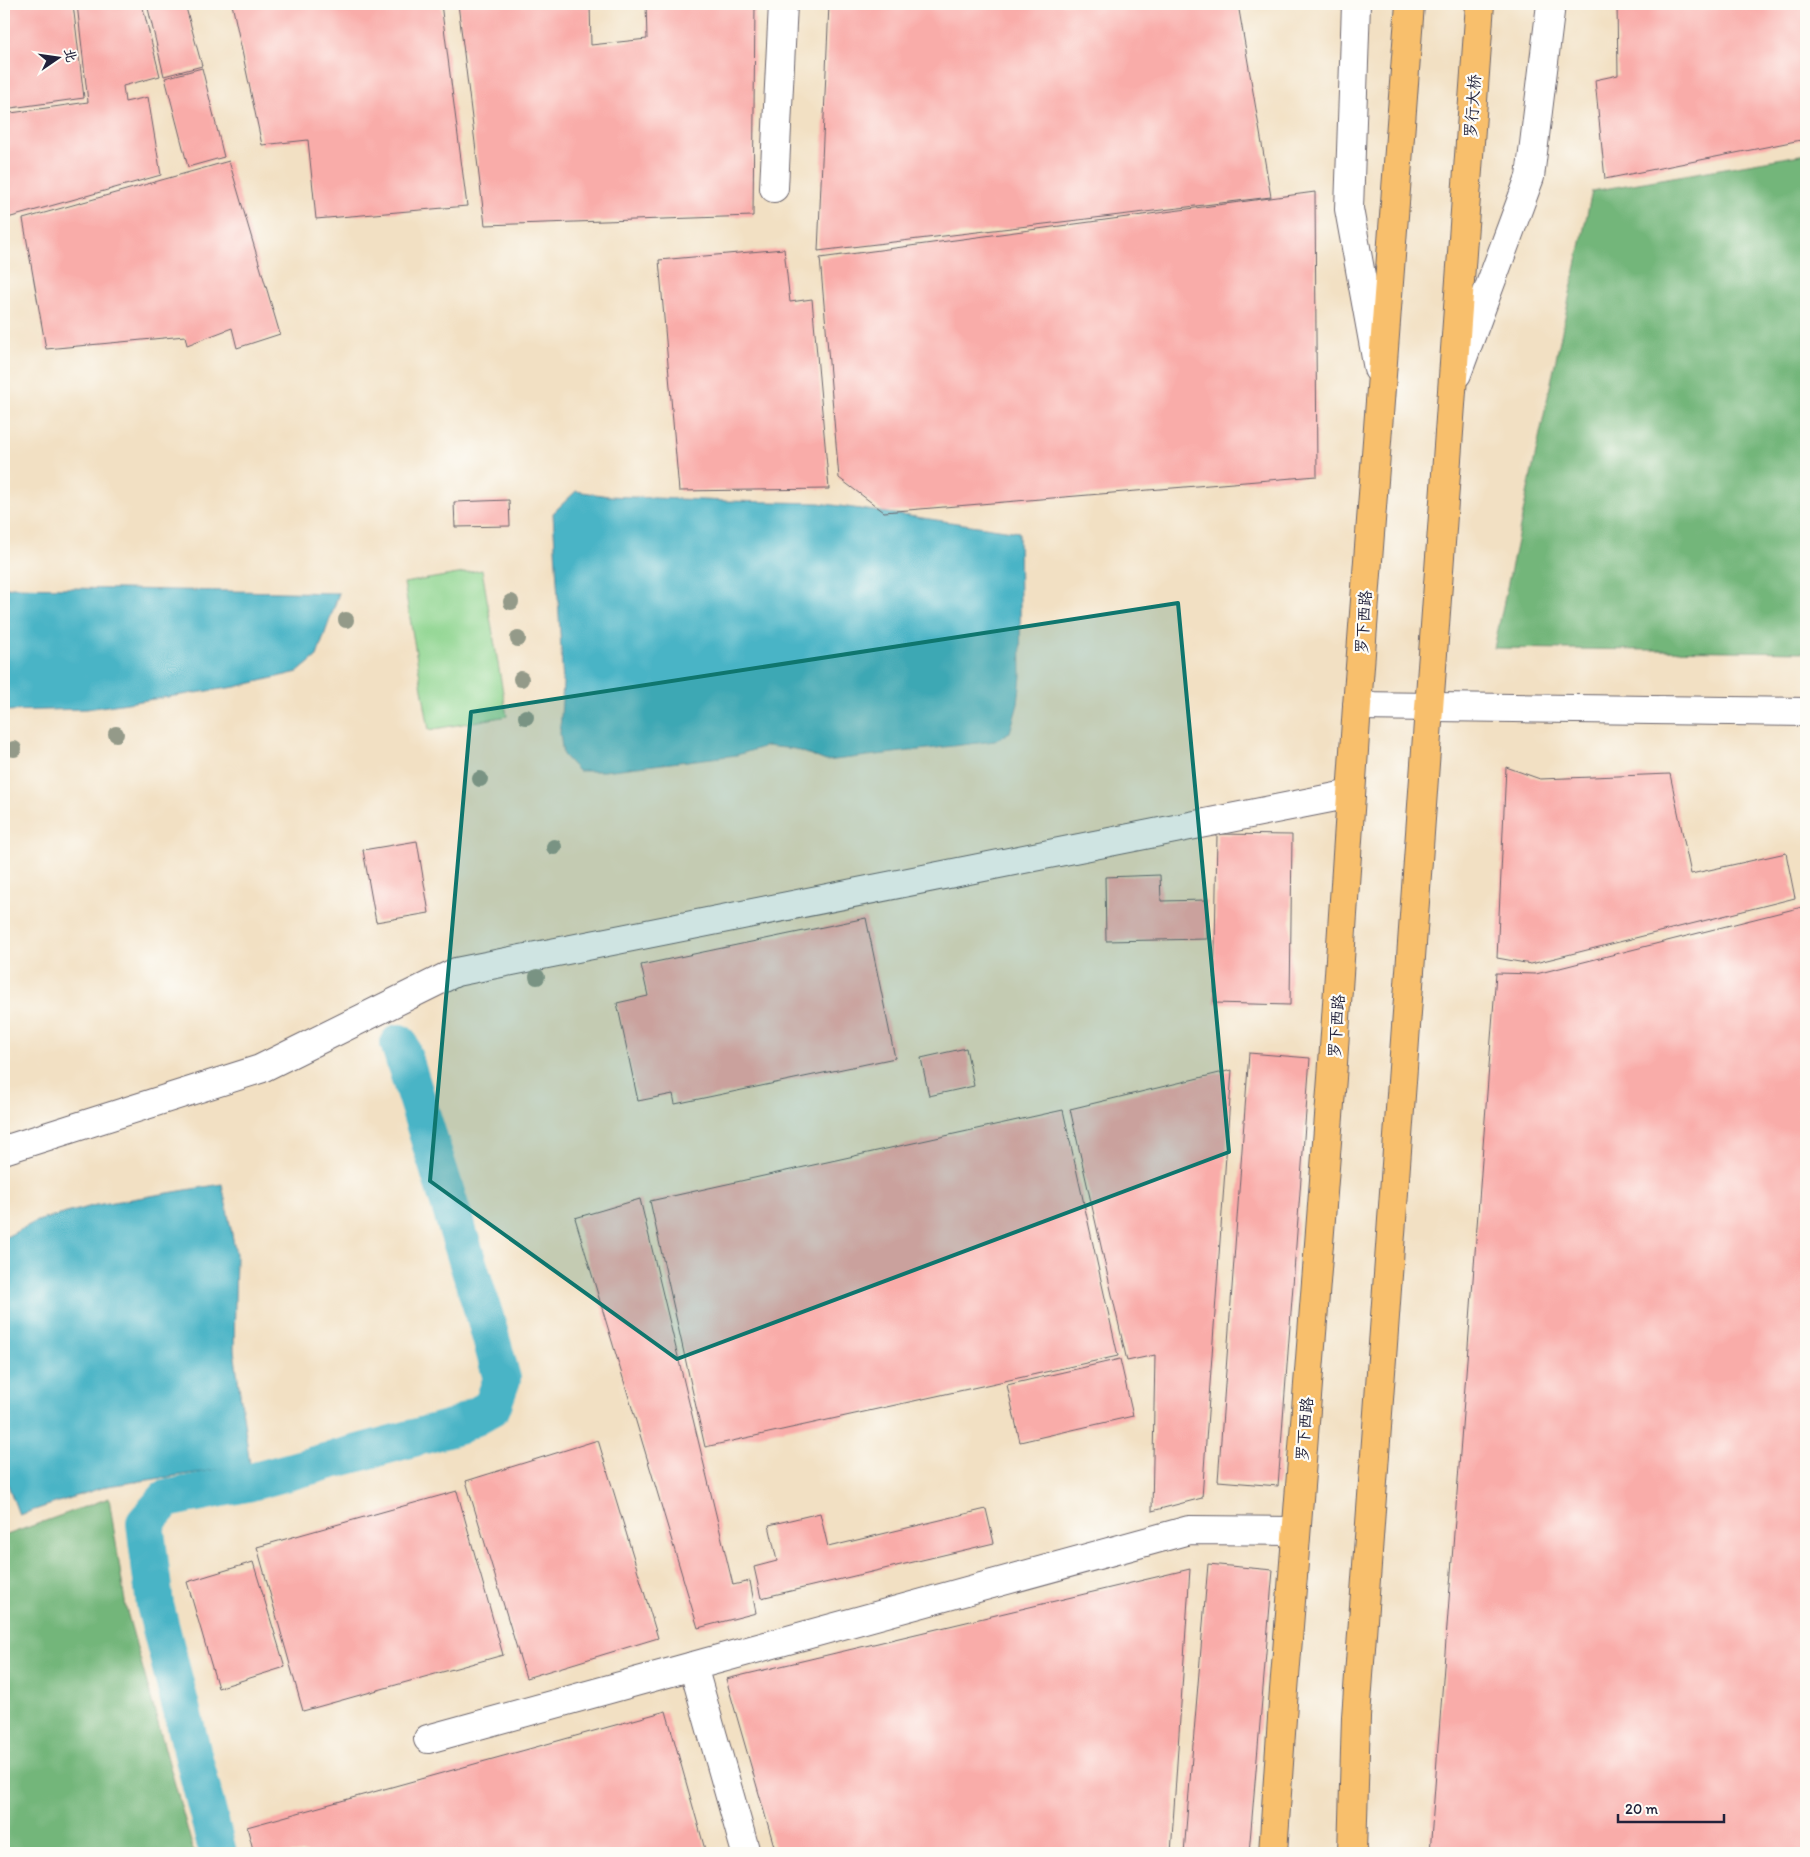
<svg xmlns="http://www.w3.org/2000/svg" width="1810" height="1857" viewBox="0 0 1810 1857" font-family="Itim,'LXGW WenKai TC',sans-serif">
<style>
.green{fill:#8fd590;stroke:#587c66}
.forest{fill:#73b67a;stroke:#4a6c5a}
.water{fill:#49b4c6;stroke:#366b80}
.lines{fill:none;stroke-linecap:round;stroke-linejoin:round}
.canal{stroke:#49b4c6;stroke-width:38}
.building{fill:#f9aca9}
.minor-casing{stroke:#6b646b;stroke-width:30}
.major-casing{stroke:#6b646b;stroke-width:30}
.minor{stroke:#fff;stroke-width:28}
.major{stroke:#f8bf6c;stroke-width:28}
.tree{fill:#949a89}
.marked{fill:#0f766e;fill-opacity:0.2;stroke:#0f766e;stroke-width:4;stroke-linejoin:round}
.labels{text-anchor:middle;stroke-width:4.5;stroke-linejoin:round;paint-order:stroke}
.street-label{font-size:16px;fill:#22223b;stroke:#fdfcf7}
</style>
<rect width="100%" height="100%" fill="#fdfcf7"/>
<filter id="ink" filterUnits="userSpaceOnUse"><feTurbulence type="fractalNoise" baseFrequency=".02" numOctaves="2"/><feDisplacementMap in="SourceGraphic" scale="10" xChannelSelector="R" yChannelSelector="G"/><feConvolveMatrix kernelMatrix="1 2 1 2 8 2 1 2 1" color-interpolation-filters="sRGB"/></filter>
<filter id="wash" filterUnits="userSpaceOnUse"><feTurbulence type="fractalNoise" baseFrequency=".0096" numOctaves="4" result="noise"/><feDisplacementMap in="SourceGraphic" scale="20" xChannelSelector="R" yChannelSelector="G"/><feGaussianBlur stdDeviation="1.12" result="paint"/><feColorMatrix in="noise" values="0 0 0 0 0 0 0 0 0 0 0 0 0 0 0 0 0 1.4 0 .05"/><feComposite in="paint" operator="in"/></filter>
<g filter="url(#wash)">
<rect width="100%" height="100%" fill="#f2e0c3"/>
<polygon class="green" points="482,570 507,716 429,730 404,583"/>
<g class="forest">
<polygon points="1806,154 1806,652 1494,648 1592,191"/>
<polygon points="109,1498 126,1608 194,1853 4,1853 4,1536"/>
</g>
<g class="water">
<polygon points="576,491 608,496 726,501 819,503 1019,532 1021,676 1018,704 1010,732 995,741 826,761 795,749 766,746 737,755 604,771 578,771 563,755 560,733 563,684 553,513"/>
<polygon points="13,587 339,593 317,656 298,672 235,687 87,709 4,711 4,588"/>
<polygon points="222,1184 236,1254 234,1350 250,1465 107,1486 19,1515 4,1474 4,1238 37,1221 96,1205"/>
</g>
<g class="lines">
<polyline class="canal" points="218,1853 155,1605 145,1523 166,1499 251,1482 458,1426 492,1407 502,1379 487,1324 399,1043"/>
</g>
<g id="blocks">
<g class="building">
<polygon points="4,4 73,4 84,98 4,109"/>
<polygon points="77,4 142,4 160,76 123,86 125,102 148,97 161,175 4,219 4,114 88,102"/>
<polygon points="147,4 185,4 202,66 164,76"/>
<polygon points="232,4 441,4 467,206 316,219 308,140 262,145"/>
<polygon points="458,4 590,4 591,45 647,39 646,4 755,4 753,216 485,225"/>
<polygon points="829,4 1238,4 1271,197 818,251"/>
<polygon points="1617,4 1806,4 1806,139 1605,179 1595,80 1618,75"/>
<polygon points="202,68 224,157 188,167 165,78"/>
<polygon points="229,161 280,334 237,348 232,328 187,345 185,336 46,349 23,219"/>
<polygon points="1315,192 1317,476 884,512 839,478 820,258"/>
<polygon points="784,249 790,302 812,299 829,489 679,491 659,260"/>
<polygon points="509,500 510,526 455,527 454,502"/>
<polygon points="1506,767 1540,779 1670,774 1691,874 1786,853 1795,898 1531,964 1497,958"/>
<polygon points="1217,834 1292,835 1290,1005 1214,1003"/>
<polygon points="417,841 429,913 376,922 363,850"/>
<polygon points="1160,875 1161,901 1206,900 1207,939 1106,941 1105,877"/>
<polygon points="1806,906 1806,1853 1430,1853 1496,973 1536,974"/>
<polygon points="866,918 895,1058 675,1104 673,1094 638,1101 617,1003 648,996 641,965"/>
<polygon points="966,1048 974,1086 929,1096 921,1058"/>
<polygon points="1249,1053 1310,1058 1278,1486 1218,1481"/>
<polygon points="1232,1070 1202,1498 1152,1511 1155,1355 1127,1361 1070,1109"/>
<polygon points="1063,1110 1118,1356 705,1447 650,1201"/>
<polygon points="640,1199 733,1585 750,1581 756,1613 698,1628 575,1218"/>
<polygon points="1120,1359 1133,1416 1020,1442 1007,1385"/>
<polygon points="598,1440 658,1638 526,1678 466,1481"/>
<polygon points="457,1491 503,1655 303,1711 257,1547"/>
<polygon points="986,1509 994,1543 761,1598 754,1567 777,1561 769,1525 820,1513 828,1547"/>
<polygon points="253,1562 285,1667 218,1688 187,1582"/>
<polygon points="1208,1564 1273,1570 1249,1853 1184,1853"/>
<polygon points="1190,1569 1171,1853 776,1853 726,1679"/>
<polygon points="666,1711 706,1853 254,1853 247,1827"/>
</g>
</g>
</g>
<g filter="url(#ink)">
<use href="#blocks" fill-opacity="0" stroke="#6b646b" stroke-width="1"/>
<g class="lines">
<defs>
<g id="minor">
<polyline points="1356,4 1349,209 1378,369"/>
<polyline points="774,188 783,4"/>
<polyline points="1457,374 1530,177 1551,4"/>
<polyline points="1357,706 1806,712"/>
<polyline points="4,1150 260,1069 456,972 1351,794"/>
<polyline points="428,1739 693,1666"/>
<polyline points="746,1853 693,1666 1189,1530 1296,1531"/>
</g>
<g id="major">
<polyline points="1273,1853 1283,1703 1332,1078 1357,706 1410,4"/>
<polyline points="1352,1853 1356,1717 1480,4"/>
</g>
</defs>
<use href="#minor" class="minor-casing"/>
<use href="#major" class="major-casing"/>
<use href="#minor" class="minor"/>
<use href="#major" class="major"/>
</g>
<g class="tree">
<circle cx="511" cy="602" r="8"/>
<circle cx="346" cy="620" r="8"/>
<circle cx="518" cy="639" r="8"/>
<circle cx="521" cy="679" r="8"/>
<circle cx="526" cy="717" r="8"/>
<circle cx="116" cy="734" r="8"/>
<circle cx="14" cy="749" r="8"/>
<circle cx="480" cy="779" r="8"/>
<circle cx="554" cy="847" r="8"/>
<circle cx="537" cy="977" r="8"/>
</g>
</g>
<path class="marked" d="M1178,603L1229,1152L677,1359L430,1181L471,712Z"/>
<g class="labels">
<g class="street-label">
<text transform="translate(1472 106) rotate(-86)" y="6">罗行大桥</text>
<text transform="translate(1363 622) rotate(-86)" y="6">罗下西路</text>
<text transform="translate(1336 1026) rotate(-86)" y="6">罗下西路</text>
<text transform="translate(1304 1429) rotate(-85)" y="6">罗下西路</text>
</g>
</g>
<rect width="1810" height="1857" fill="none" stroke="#fdfcf7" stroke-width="20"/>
<g transform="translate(58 58) rotate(77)" stroke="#fdfcf7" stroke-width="4" paint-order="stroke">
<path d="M0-4L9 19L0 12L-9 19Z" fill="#22223b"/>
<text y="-8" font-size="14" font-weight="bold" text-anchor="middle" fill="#22223b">北</text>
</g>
<path d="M1618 1814v8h106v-8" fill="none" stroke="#22223b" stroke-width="2.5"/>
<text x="1625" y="1814" font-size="15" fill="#22223b" stroke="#fdfcf7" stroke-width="4" paint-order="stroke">20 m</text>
</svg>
